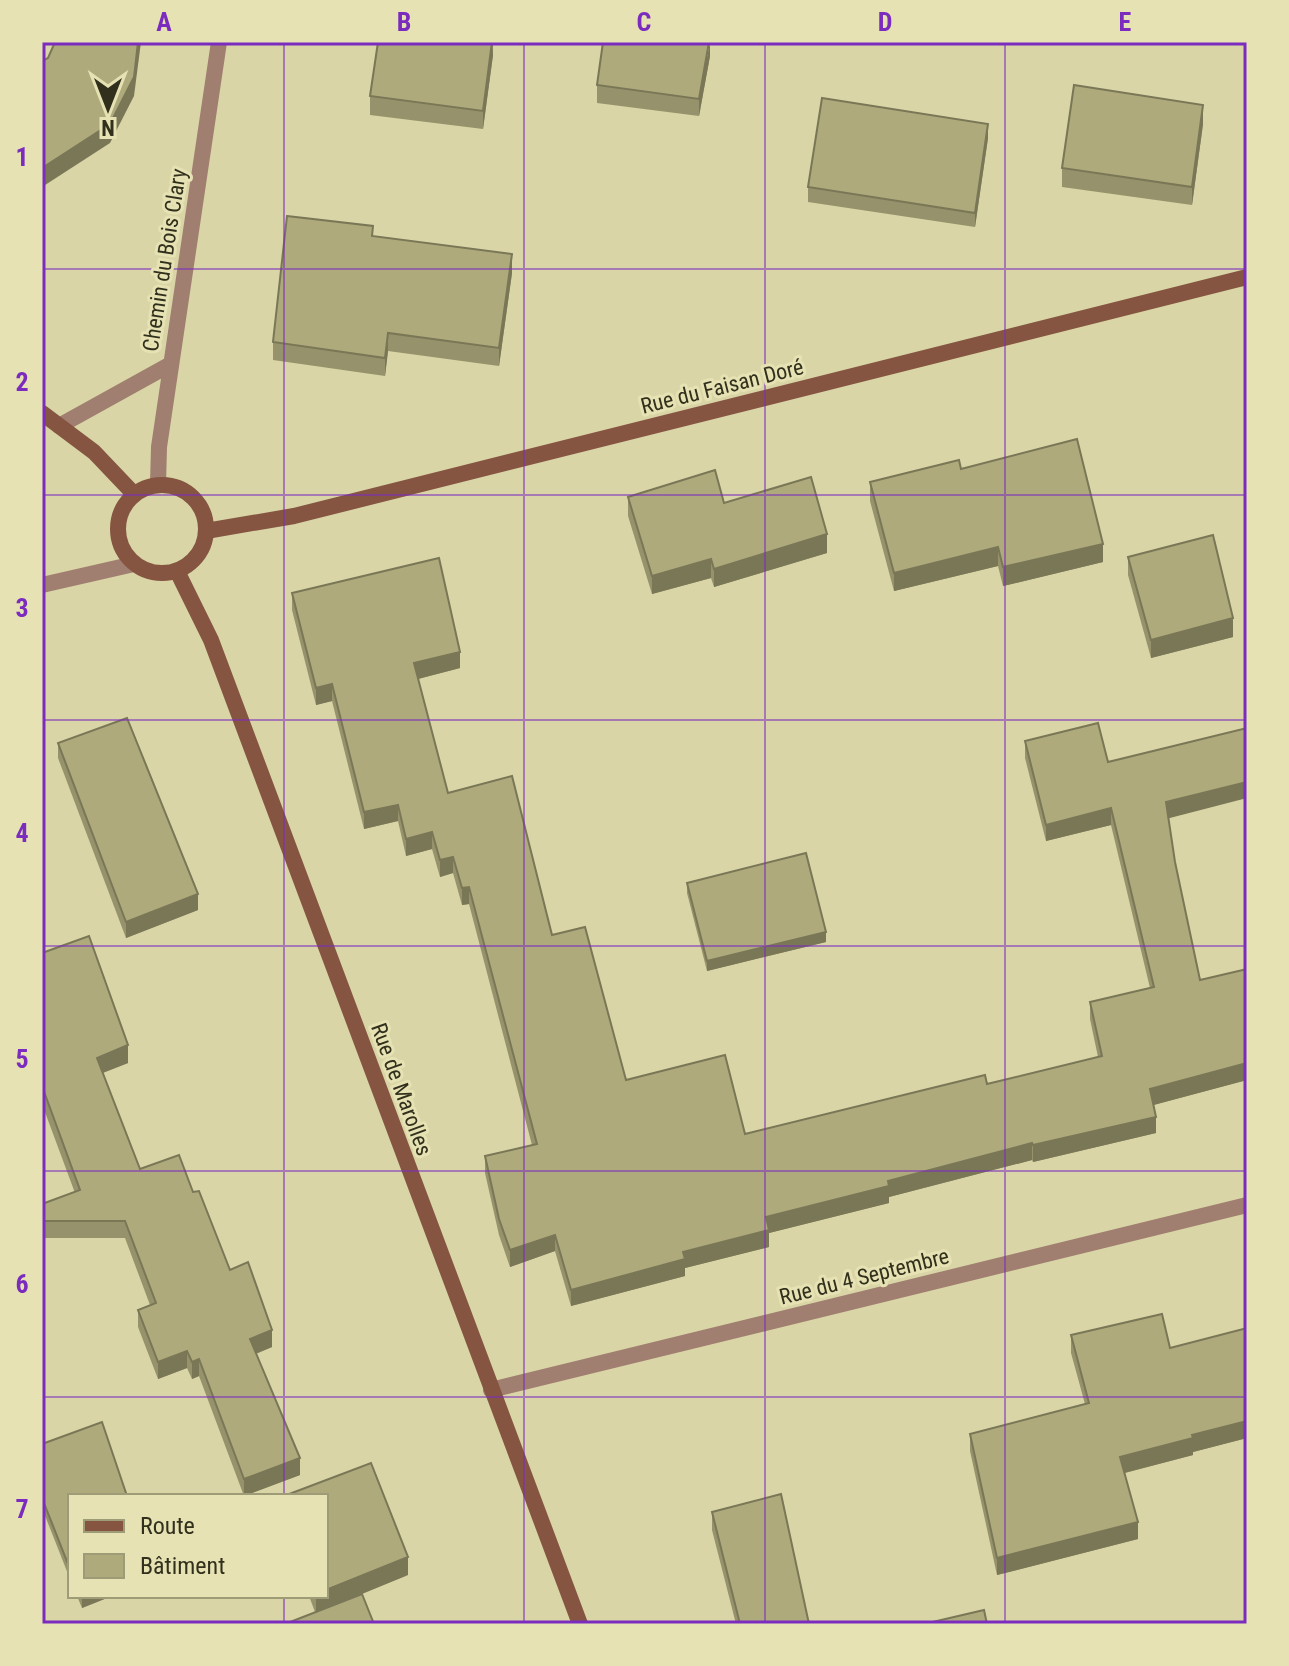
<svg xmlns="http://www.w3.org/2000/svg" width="1289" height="1666" viewBox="0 0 1289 1666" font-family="'Roboto Condensed',sans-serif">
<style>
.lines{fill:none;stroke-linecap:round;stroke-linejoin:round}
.street{stroke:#a07e70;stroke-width:16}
.secondary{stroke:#855541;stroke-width:16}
.wall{fill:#96926b}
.shaded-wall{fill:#7a7757}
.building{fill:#aeaa7c;stroke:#7a7757;stroke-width:2}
.grid{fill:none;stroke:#7b2cbf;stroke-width:2;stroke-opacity:0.55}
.labels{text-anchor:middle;stroke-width:6;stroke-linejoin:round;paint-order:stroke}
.street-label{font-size:22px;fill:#31301d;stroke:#e6e2b3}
.neatline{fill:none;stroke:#7b2cbf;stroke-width:3}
.grid-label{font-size:26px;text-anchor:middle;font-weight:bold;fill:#7b2cbf}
</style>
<rect width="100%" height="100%" fill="#d9d5a6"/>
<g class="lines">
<g class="street">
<polyline points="59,426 171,364"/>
<polyline points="158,484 159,447 219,42"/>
<polyline points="42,585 134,564"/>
<polyline points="491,1390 1247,1205"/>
</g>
<g class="secondary">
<polyline points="42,413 94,452 134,494"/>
<circle cx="162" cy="529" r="44"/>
<polyline points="206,531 294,516 1247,277"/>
<polyline points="177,571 211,640 580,1624"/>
</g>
</g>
<g class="wall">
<polygon points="493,42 493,55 483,129 370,115 370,96"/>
<polygon points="710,56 699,116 597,103 597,85"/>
<polygon points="1203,124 1192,205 1062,187 1062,168"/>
<polygon points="988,138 975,227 808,202 808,187"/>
<polygon points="373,236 512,273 499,366 388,351 385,376 273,360 273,342"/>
<polygon points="961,469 1103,562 1003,586 998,566 894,591 870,501 870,482"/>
<polygon points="628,497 724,503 827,553 714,587 711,578 652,594 628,516"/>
<polygon points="1128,557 1233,637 1151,658 1128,575"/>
<polygon points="292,593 460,668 418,679 448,793 552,935 626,1080 745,1134 987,1084 1098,1057 1090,1019 1090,1002 1150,988 1111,825 1046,841 1025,758 1025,741 1108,762 1168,818 1175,862 1200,980 1247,1080 1153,1105 1156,1133 1033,1162 1032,1160 889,1197 889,1203 769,1233 769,1247 685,1268 685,1276 571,1306 555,1251 510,1267 499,1235 485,1173 485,1156 532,1145 469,904 462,905 453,873 440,877 432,849 406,856 398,821 364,829 332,701 316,705 292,610"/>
<polygon points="58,743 198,910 126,938 58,758"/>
<polygon points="687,883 826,942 707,971 687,893"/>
<polygon points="42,953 128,1063 103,1073 140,1169 193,1192 230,1270 272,1347 256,1354 300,1475 244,1496 199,1376 192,1379 187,1368 158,1379 138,1327 138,1310 150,1305 125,1238 42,1238 42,1204 75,1193 42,1104"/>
<polygon points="1247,1328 1247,1438 1193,1452 1193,1455 1125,1473 1138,1539 997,1575 970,1451 970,1434 1085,1404 1071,1353 1071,1335 1170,1348"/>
<polygon points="42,1444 70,1496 70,1579 42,1508"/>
<polygon points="712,1512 809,1624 736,1624 712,1530"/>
<polygon points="408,1575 315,1612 309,1596 326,1596"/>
<polygon points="77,1596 112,1596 82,1608"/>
</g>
<g class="shaded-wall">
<polygon points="138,42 141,42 134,96 110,143 42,187 42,168"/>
<polygon points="492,42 493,55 483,129 483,111"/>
<polygon points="710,42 710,56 699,116 699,99"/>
<polygon points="1203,105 1203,124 1192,205 1192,187"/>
<polygon points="988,124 988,138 975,227 975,213"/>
<polygon points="512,254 512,273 499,366 499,348"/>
<polygon points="388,333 388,351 385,376 385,358"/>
<polygon points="827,534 827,553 714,587 714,569"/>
<polygon points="1103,544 1103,562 1003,586 1003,567"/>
<polygon points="998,547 998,566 894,591 894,573"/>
<polygon points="711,559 711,578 652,594 652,576"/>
<polygon points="1233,618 1233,637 1151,658 1151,640"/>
<polygon points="460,652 460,668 414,680 414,663"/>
<polygon points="332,684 332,701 316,705 316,688"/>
<polygon points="1247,782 1247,798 1166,819 1166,802"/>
<polygon points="398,805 398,821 364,829 364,812"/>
<polygon points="1111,808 1111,825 1046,841 1046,825"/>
<polygon points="432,832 432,849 406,856 406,839"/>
<polygon points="453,857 453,873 440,877 440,860"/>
<polygon points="469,887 469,904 462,905 462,888"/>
<polygon points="198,894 198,910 126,938 126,922"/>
<polygon points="826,932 826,942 707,971 707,961"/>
<polygon points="128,1045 128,1063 97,1075 97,1058"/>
<polygon points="1247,1063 1247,1080 1150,1106 1150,1089"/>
<polygon points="1156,1117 1156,1133 1033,1162 1033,1145"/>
<polygon points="1032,1143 1032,1160 889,1197 889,1203 769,1233 769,1247 685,1268 685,1276 571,1306 571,1290 683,1252 766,1217 888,1181"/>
<polygon points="555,1235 555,1251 510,1267 510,1250"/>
<polygon points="272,1330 272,1347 250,1356 250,1339"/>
<polygon points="187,1351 187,1368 158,1379 158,1362"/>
<polygon points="199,1359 199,1376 192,1379 192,1362"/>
<polygon points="1247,1421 1247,1438 1193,1452 1193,1455 1120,1474 1120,1457 1192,1435"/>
<polygon points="300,1458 300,1475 244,1496 244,1479"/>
<polygon points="1138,1522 1138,1539 997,1575 997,1558"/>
<polygon points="408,1557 408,1575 316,1613 316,1596 326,1596 326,1590"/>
<polygon points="87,1596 112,1596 82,1608 82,1598"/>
</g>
<g class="building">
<polygon points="55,42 138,42 134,77 110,124 42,168 42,61 48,58"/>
<polygon points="378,42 492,42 483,111 370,96"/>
<polygon points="603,42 709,42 699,99 597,85"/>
<polygon points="1074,85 1203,105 1192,187 1062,168"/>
<polygon points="822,98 988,124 975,213 808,187"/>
<polygon points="287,216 373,226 372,236 512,254 499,348 388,333 385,358 273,342"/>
<polygon points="1077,439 1103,544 1003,567 998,547 894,573 870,482 959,460 961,469"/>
<polygon points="715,470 724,503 811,477 827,534 714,569 711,559 652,576 628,497"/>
<polygon points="1213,535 1233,618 1151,640 1128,557"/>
<polygon points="439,558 460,652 414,663 448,793 512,776 552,935 585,927 626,1080 725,1055 745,1134 985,1075 987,1084 1102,1056 1090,1002 1154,987 1111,808 1046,825 1025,741 1098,723 1108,762 1247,728 1247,782 1166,802 1175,862 1200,980 1247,969 1247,1063 1150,1089 1156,1117 1033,1145 1032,1143 888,1181 889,1186 766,1217 769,1230 683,1252 685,1259 571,1290 555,1235 510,1250 499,1219 485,1156 537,1144 469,887 462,888 453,857 440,860 432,832 406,839 398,805 364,812 332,684 316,688 292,593"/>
<polygon points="127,718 198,894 126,922 58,743"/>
<polygon points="806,853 826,932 707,961 687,883"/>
<polygon points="89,936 128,1045 97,1058 140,1169 179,1155 193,1192 199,1191 230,1270 248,1262 272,1330 250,1339 300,1458 244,1479 199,1359 192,1362 187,1351 158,1362 138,1310 156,1303 125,1221 42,1221 42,1204 80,1190 42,1086 42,953"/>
<polygon points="1162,1314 1170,1348 1247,1328 1247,1421 1192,1435 1193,1438 1120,1457 1138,1522 997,1558 970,1434 1089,1403 1071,1335"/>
<polygon points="102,1422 127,1496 70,1496 70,1569 42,1498 42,1444"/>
<polygon points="371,1463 408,1557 326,1590 326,1496 284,1496"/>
<polygon points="781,1494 809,1624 740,1624 712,1512"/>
<polygon points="362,1594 374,1624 285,1624"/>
<polygon points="984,1610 987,1624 924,1624"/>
</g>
<path class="grid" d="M284,42V1496M524,42V1624M765,42V1624M1005,42V1624M42,269H1247M42,495H1247M42,720H1247M42,946H1247M42,1171H1247M42,1397H1247M284,1596V1624"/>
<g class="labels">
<g class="street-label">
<text transform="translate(164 260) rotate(-81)" y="8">Chemin du Bois Clary</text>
<text transform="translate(722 386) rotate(-14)" y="8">Rue du Faisan Doré</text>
<text transform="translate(402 1089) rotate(70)" y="8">Rue de Marolles</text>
<text transform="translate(864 1276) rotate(-14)" y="8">Rue du 4 Septembre</text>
</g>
</g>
<rect width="1289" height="1666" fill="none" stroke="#e6e2b3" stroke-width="88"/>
<rect x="68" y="1494" width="260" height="104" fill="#e6e2b3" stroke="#9e9b77" stroke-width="2"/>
<rect x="84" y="1520" width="40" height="12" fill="#855541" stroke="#9e9b77" stroke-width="2"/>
<text x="140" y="1534" font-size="24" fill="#31301d">Route</text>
<rect x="84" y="1554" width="40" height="24" fill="#aeaa7c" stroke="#9e9b77" stroke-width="2"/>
<text x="140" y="1574" font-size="24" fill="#31301d">Bâtiment</text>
<g transform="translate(108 108) rotate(180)" stroke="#e6e2b3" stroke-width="6" paint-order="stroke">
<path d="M0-6L14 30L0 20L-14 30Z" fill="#31301d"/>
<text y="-12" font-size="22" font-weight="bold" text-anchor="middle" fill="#31301d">N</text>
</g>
<rect x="44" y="44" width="1201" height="1578" class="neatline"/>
<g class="grid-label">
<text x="164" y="31">A</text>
<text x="404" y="31">B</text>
<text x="644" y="31">C</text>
<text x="885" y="31">D</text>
<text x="1125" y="31">E</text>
<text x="22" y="166">1</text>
<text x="22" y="391">2</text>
<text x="22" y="617">3</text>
<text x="22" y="842">4</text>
<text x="22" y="1068">5</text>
<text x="22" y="1293">6</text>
<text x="22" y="1518">7</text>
</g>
</svg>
